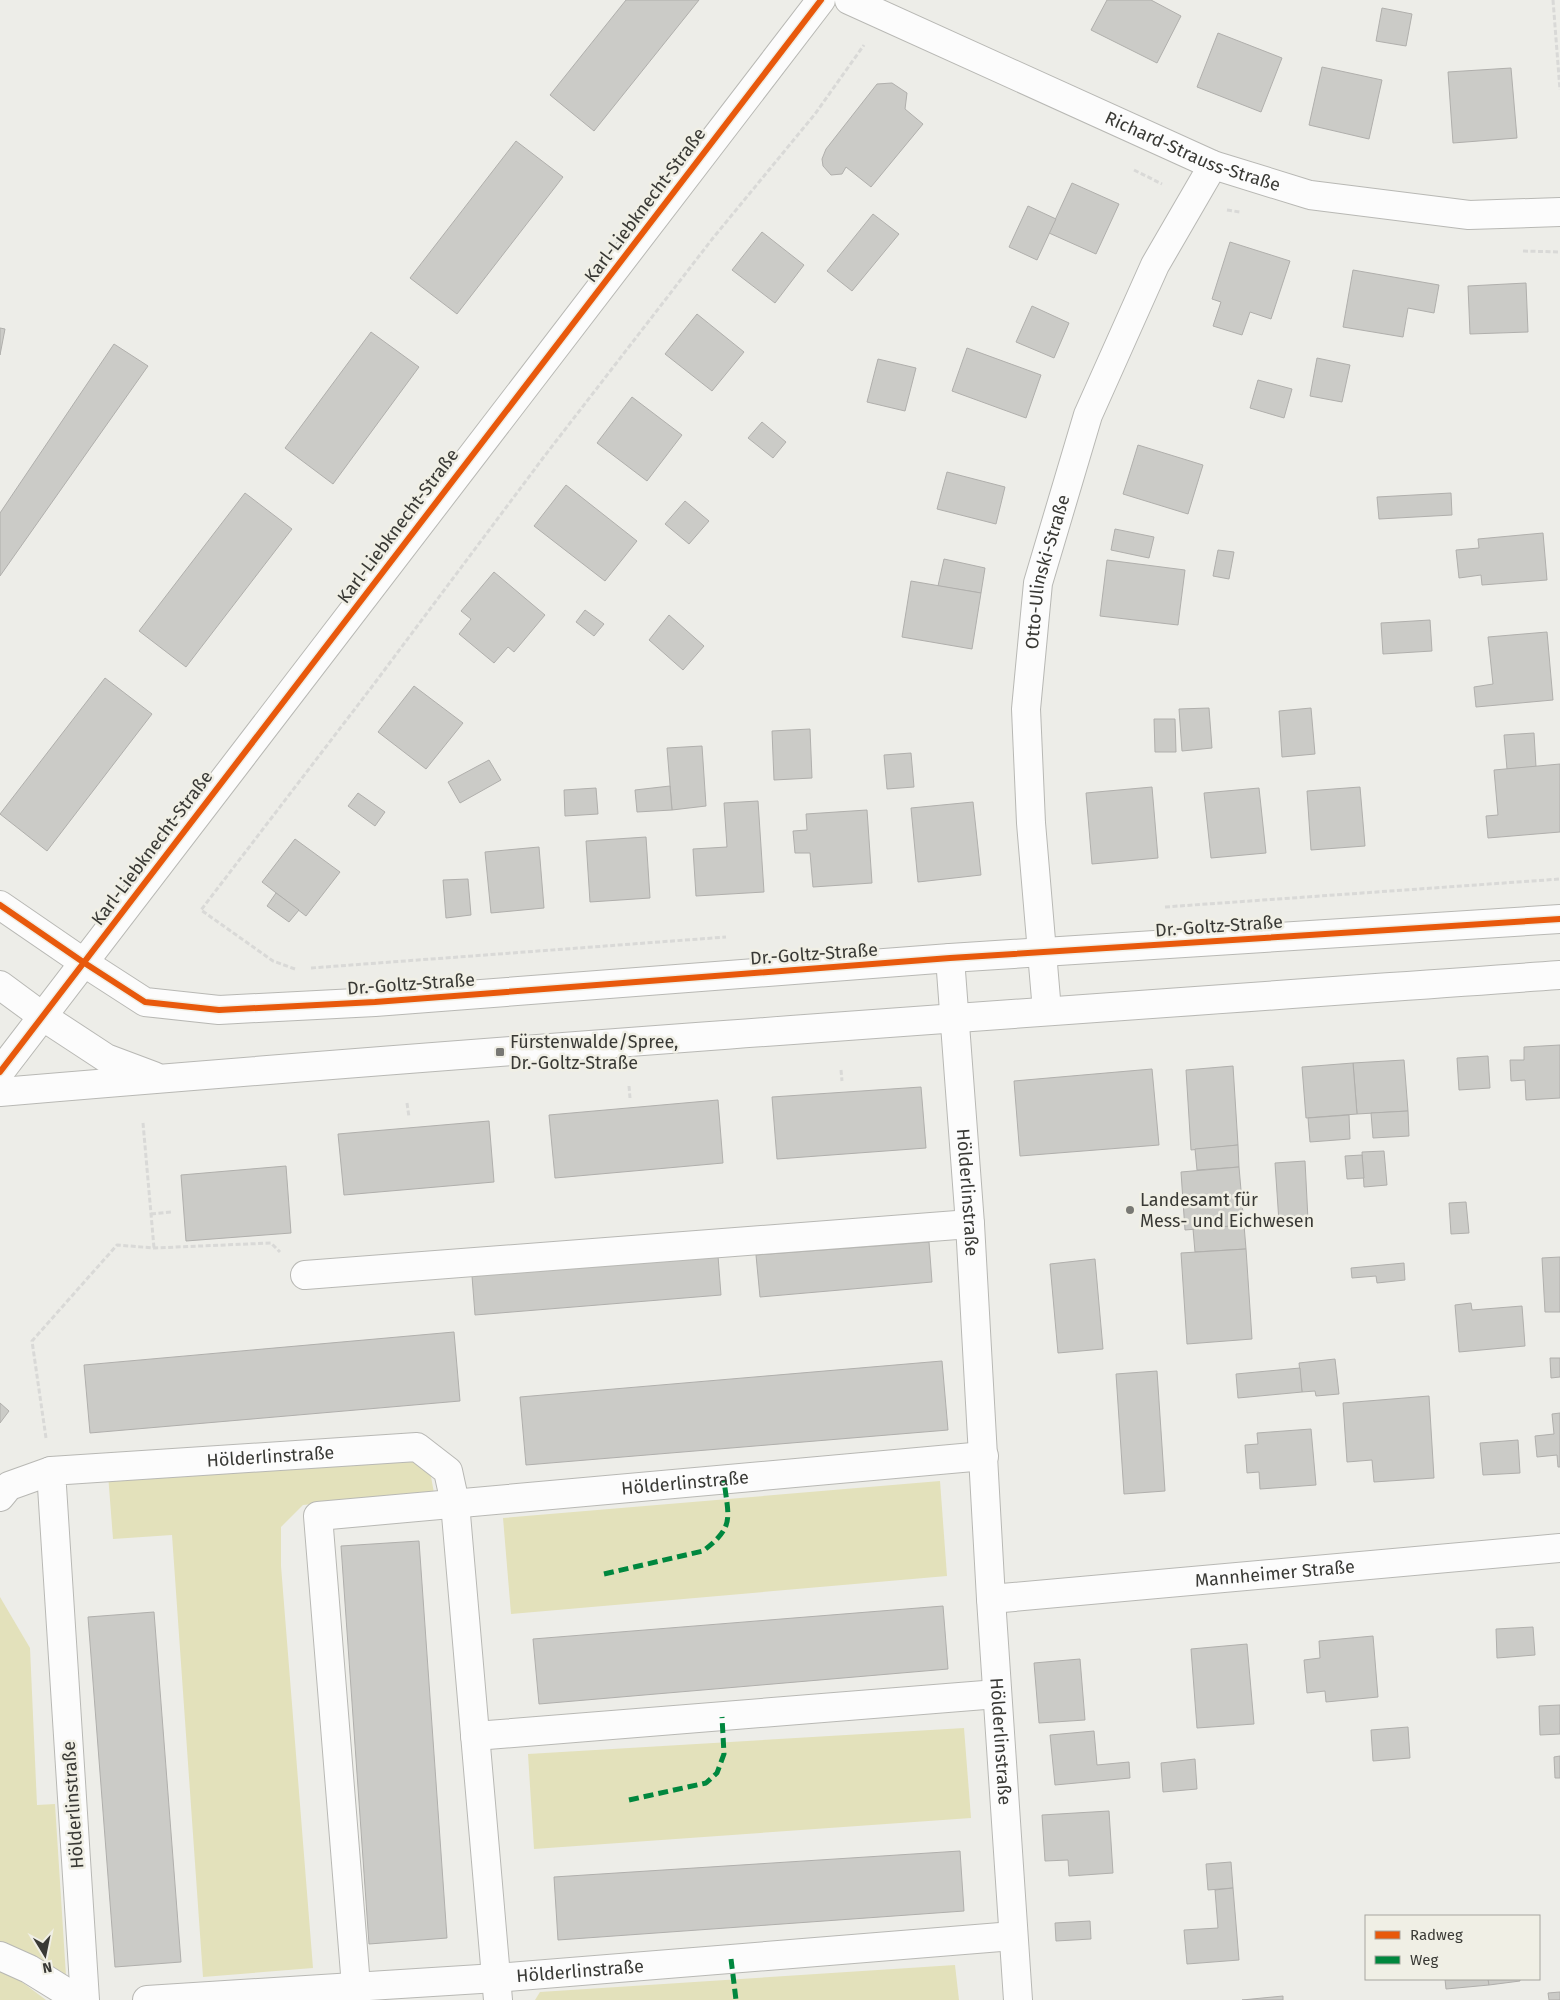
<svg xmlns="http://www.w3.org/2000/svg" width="1560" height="2000" viewBox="0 0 1560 2000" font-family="'Fira Sans',sans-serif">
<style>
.green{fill:#e3e1bb}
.building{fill:#cbcbc7;stroke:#b0afac}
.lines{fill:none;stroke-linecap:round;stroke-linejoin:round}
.minor-casing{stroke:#b8b8b4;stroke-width:30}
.path{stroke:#d9d9d7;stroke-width:3;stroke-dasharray:5 2.5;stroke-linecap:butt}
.minor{stroke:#fcfcfc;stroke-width:28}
.quiet{stroke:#00873e;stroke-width:5;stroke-dasharray:10 5;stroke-linecap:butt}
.cycleway-casing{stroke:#f0efe5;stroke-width:9}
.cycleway{stroke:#e8590c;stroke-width:6}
.poi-dot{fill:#787874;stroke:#f0efe5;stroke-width:2}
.labels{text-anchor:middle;stroke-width:5;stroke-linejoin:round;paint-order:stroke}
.street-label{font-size:18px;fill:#393935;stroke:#f0efe5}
.poi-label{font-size:18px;fill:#393935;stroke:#f0efe5;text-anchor:start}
</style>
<rect width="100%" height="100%" fill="#edede8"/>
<g class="green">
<polygon points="406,1453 430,1471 434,1493 303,1505 281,1527 281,1566 313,1968 203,1977 172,1535 113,1539 108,1474"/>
<polygon points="940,1481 947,1576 511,1614 503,1518"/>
<polygon points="0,1597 30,1648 37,1805 55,1804 66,1976 0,1942"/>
<polygon points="964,1728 971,1818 534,1849 528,1754"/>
<polygon points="955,1965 959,2000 535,2000 540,1992"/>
<polygon points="0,1970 14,1976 46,2000 0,2000"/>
</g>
<g class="building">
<polygon points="626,0 699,0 594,131 550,95"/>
<polygon points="1107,0 1151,0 1181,16 1157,63 1091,30"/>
<polygon points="1382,8 1412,14 1406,46 1376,41"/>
<polygon points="1218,33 1282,58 1261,112 1197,87"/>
<polygon points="1322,67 1382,80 1369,139 1309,125"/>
<polygon points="1511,68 1517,138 1453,143 1448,72"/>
<polygon points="892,83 907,93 905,109 923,124 871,187 846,167 842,174 831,175 823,166 822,159 826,149 877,84"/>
<polygon points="516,141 563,177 457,314 410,278"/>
<polygon points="1072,183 1119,204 1096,254 1049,233"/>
<polygon points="1028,206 1056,219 1037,260 1009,247"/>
<polygon points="873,214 899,234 852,291 827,271"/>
<polygon points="762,232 804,265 775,303 732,270"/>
<polygon points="1230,242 1290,261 1271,319 1250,312 1242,335 1213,326 1221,302 1212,299"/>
<polygon points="1353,270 1439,285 1434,313 1408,308 1403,337 1343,327"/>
<polygon points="1526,283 1528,332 1470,334 1468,286"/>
<polygon points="1032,306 1069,323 1054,358 1016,342"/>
<polygon points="697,314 744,352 712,391 665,354"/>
<polygon points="0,328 5,329 0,355"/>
<polygon points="371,332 419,367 333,484 285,448"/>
<polygon points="114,344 148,366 0,576 0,513"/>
<polygon points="967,348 1041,375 1026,418 952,391"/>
<polygon points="1317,358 1350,365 1342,402 1310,396"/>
<polygon points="878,359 916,368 905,411 867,402"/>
<polygon points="1258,380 1292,389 1284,418 1250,408"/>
<polygon points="632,397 682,435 647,481 597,443"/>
<polygon points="762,422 786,442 773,458 748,438"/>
<polygon points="1138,445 1203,465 1188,514 1123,494"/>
<polygon points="947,472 1005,487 996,524 937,509"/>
<polygon points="566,485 637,541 605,581 534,526"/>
<polygon points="245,493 292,529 186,667 139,631"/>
<polygon points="1451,493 1452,515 1379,519 1377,497"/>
<polygon points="685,501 709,521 689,544 665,524"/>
<polygon points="1115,529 1154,537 1149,558 1111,550"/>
<polygon points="1543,533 1547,580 1482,585 1481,575 1459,578 1456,550 1479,548 1478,539"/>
<polygon points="1218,550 1234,552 1229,579 1213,576"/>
<polygon points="944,559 985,568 981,593 938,586"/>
<polygon points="1107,560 1185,570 1178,625 1100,616"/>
<polygon points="494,572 545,615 514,652 508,647 494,663 459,634 471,619 461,611"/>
<polygon points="911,581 981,593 972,649 902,637"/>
<polygon points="585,610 604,624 594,636 576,622"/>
<polygon points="669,615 704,646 683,670 649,640"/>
<polygon points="1430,620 1432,651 1383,654 1381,623"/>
<polygon points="1547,632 1553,700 1476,707 1474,687 1493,684 1488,637"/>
<polygon points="105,678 152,714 47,851 0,814"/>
<polygon points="414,686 463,723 426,769 378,732"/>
<polygon points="1209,708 1212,748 1182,751 1179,709"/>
<polygon points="1311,708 1315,754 1282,757 1279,711"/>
<polygon points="1154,719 1175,719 1176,752 1155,752"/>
<polygon points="810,729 812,778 774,780 772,731"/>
<polygon points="1534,733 1536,767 1507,769 1504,735"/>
<polygon points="702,746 706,806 672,810 667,748"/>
<polygon points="911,753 914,787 887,789 884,755"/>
<polygon points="489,760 501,780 460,803 448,782"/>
<polygon points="1560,764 1560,832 1488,838 1486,816 1498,815 1494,770"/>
<polygon points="670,786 672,810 637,812 635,790"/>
<polygon points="1152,787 1158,858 1092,864 1086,793"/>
<polygon points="1360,787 1365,846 1311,850 1307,791"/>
<polygon points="596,788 598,814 565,816 564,790"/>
<polygon points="1259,788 1266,853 1211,858 1204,793"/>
<polygon points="358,793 385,812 375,826 348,806"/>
<polygon points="758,801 764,892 696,896 693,849 727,847 724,803"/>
<polygon points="973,802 981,875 918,882 911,808"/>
<polygon points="867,810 872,883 813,887 810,853 795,853 793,831 807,830 806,814"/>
<polygon points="646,837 650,898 590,902 586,841"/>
<polygon points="295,839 340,872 306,916 262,882"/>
<polygon points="539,847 544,908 491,913 485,852"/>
<polygon points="468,879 471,915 446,918 443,880"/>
<polygon points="276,893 299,910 289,922 267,906"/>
<polygon points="1560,1045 1560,1098 1526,1100 1525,1080 1511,1081 1510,1060 1524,1060 1524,1047"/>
<polygon points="1488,1056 1490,1088 1459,1090 1457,1058"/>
<polygon points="1404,1060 1408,1111 1357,1114 1353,1063"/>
<polygon points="1353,1063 1357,1114 1306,1118 1302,1067"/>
<polygon points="1233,1066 1238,1145 1191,1150 1186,1070"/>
<polygon points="1152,1069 1159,1145 1020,1156 1014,1081"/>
<polygon points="921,1087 926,1148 777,1159 772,1097"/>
<polygon points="718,1100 723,1163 555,1178 549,1115"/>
<polygon points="1408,1111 1409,1136 1373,1138 1371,1113"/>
<polygon points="1349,1115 1350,1139 1310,1142 1308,1118"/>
<polygon points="489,1121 494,1182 344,1195 338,1134"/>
<polygon points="1238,1145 1239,1167 1197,1170 1195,1149"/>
<polygon points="1384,1151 1387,1185 1364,1187 1362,1152"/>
<polygon points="1362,1155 1364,1178 1347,1179 1345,1156"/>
<polygon points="1305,1161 1308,1220 1279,1222 1275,1163"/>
<polygon points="286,1166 291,1233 186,1241 181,1175"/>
<polygon points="1239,1167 1244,1225 1185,1230 1181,1172"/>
<polygon points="1466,1202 1469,1233 1451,1234 1449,1203"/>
<polygon points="1244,1225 1246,1249 1195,1252 1193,1229"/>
<polygon points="929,1242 932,1282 760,1297 756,1255"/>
<polygon points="1246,1249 1252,1339 1187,1344 1181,1253"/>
<polygon points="718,1256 721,1295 475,1315 472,1276"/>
<polygon points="1560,1257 1560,1312 1545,1312 1542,1258"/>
<polygon points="1095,1259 1103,1349 1058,1353 1050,1264"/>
<polygon points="1404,1263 1405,1280 1377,1283 1376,1276 1352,1278 1351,1268"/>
<polygon points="1471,1303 1472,1310 1522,1306 1525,1346 1459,1352 1455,1305"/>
<polygon points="454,1332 460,1401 90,1433 84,1365"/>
<polygon points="1550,1358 1560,1358 1560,1377 1551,1378"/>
<polygon points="1335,1359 1339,1394 1316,1396 1315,1391 1302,1392 1299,1363"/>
<polygon points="942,1361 948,1430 526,1465 520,1397"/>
<polygon points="1300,1368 1302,1392 1238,1398 1236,1374"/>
<polygon points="1157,1371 1165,1491 1124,1494 1116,1374"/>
<polygon points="1429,1396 1434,1478 1374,1482 1372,1460 1347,1462 1343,1403"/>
<polygon points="0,1403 9,1411 0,1423"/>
<polygon points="1560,1413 1560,1467 1558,1467 1557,1455 1537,1457 1535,1436 1554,1434 1552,1414"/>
<polygon points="1311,1429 1316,1485 1260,1489 1259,1472 1247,1473 1245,1445 1258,1444 1257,1433"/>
<polygon points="1518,1440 1520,1473 1483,1475 1480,1443"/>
<polygon points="419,1541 447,1938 369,1944 341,1546"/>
<polygon points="943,1606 948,1669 539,1704 533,1639"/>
<polygon points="154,1612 181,1962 115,1967 88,1617"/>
<polygon points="1533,1627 1535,1655 1497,1658 1496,1629"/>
<polygon points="1373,1636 1378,1697 1326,1702 1325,1691 1307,1693 1304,1660 1320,1658 1319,1641"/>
<polygon points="1247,1644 1254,1724 1197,1728 1191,1649"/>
<polygon points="1080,1659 1085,1720 1039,1723 1034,1663"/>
<polygon points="1560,1705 1560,1734 1540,1735 1539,1706"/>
<polygon points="1408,1727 1410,1758 1373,1761 1371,1730"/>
<polygon points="1094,1731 1097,1765 1129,1762 1130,1778 1055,1785 1050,1735"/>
<polygon points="1560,1756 1560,1778 1555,1778 1554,1757"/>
<polygon points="1195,1759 1197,1789 1163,1792 1161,1763"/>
<polygon points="1109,1811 1113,1873 1069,1876 1068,1860 1045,1861 1042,1815"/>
<polygon points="960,1851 964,1911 558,1940 554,1877"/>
<polygon points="1231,1862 1233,1888 1208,1890 1206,1864"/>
<polygon points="1233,1888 1239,1960 1187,1964 1184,1930 1218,1928 1215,1890"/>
<polygon points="1090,1921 1091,1939 1056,1941 1055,1923"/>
<polygon points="1445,1979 1488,1979 1489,1985 1446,1989"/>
<polygon points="1488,1979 1520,1979 1520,1981 1489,1985"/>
<polygon points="1560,1992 1560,2000 1549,2000 1548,1993"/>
<polygon points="1283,1996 1283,2000 1242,2000"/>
</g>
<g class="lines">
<defs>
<g id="minor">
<path id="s1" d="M849,0L1213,165L1310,195L1469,215L1560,212"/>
<polyline points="0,905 83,962 145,1002 219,1010 375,1002 950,958 1560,919"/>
<path id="s2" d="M950,958L970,1224L991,1599L1018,2000"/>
<polyline points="0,985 42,1016 106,1058 154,1076"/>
<path id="s3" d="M1047,1011L1031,823L1026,709L1038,583L1088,415L1155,265L1213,165"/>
<polyline points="0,1072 821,0"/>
<path d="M0,1092C520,1048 1040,1012 1560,975"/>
<polyline points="305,1275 970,1224"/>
<polyline points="0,1497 9,1486 51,1471"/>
<path id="s4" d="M991,1599L1560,1548"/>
<polyline points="475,1736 997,1694"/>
<polyline points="0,1956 29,1969 79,2000"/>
<path id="s5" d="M356,1986L318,1516L984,1456"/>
<path id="s6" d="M85,2000L51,1471L417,1447L448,1471L455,1503L498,2000"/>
<path id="s7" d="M147,2000L496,1978L1013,1936"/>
</g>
</defs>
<use href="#minor" class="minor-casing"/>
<g class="path">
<polyline points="1553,0 1560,90"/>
<polyline points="1134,170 1162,184"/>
<polyline points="1227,210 1240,212"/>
<polyline points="1523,251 1560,252"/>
<polyline points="1165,907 1560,879"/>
<polyline points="311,968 726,937"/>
<polyline points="295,969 273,961 201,910 374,684 543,458 713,238 815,114 864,45"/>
<polyline points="841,1070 842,1081"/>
<polyline points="629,1086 630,1098"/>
<polyline points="407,1103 409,1117"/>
<polyline points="143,1123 154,1248"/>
<polyline points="151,1214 171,1212"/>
<polyline points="46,1438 32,1341 117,1245 154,1248 271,1243 280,1252"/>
</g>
<use href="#minor" class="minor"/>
<g class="quiet">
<path d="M604,1574L703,1551C736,1526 728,1517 724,1480"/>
<polyline points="629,1800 706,1783 717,1773 724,1754 722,1717"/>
<polyline points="731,1959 736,2000"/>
</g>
<defs>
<g id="cycleway">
<polyline points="0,905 83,962 145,1002 219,1010 375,1002 950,958 1560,919"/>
<polyline points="0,1072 821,0"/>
</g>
</defs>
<use href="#cycleway" class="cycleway-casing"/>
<use href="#cycleway" class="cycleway"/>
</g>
<g class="poi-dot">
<rect x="495" y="1047" width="10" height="10" rx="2.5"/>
<circle cx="1130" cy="1210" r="5"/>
</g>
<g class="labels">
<g class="street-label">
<text dy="6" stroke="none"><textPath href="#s1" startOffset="376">Richard-Strauss-Straße</textPath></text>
<text transform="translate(645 205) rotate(-53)" y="6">Karl-Liebknecht-Straße</text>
<text transform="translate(398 526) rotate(-53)" y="6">Karl-Liebknecht-Straße</text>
<text dy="6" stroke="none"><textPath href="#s3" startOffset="442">Otto-Ulinski-Straße</textPath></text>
<text transform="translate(152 848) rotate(-53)" y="6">Karl-Liebknecht-Straße</text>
<text transform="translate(1219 926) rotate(-4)" y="6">Dr.-Goltz-Straße</text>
<text transform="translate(814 954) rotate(-4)" y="6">Dr.-Goltz-Straße</text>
<text transform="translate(411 984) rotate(-4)" y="6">Dr.-Goltz-Straße</text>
<text dy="6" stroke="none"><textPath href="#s2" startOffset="235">Hölderlinstraße</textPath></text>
<text dy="6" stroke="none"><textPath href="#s6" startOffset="750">Hölderlinstraße</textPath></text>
<text dy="6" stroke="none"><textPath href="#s5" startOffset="840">Hölderlinstraße</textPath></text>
<text dy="6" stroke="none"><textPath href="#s4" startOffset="285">Mannheimer Straße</textPath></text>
<text dy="6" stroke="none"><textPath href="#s2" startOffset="785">Hölderlinstraße</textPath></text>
<text transform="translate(73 1805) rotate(-94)" y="6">Hölderlinstraße</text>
<text dy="6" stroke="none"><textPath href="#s7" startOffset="434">Hölderlinstraße</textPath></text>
</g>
<g class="poi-label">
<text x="510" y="1048">Fürstenwalde/Spree,<tspan x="510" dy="21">Dr.-Goltz-Straße</tspan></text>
<text x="1140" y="1206">Landesamt für<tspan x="1140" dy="21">Mess- und Eichwesen</tspan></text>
</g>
</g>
<rect x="1365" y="1915" width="175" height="65" fill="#f0efe5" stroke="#a7a69f"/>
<rect x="1375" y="1931" width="25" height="8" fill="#e8590c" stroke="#a7a69f"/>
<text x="1410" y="1940" font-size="15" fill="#393935">Radweg</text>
<rect x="1375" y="1956" width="25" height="8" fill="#00873e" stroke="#a7a69f"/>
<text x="1410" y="1965" font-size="15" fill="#393935">Weg</text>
<g transform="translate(45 1955) rotate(170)" stroke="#f0efe5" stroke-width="4" paint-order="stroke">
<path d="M0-4L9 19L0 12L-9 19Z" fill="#393935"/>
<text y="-8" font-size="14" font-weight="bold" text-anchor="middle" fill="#393935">N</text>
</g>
</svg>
